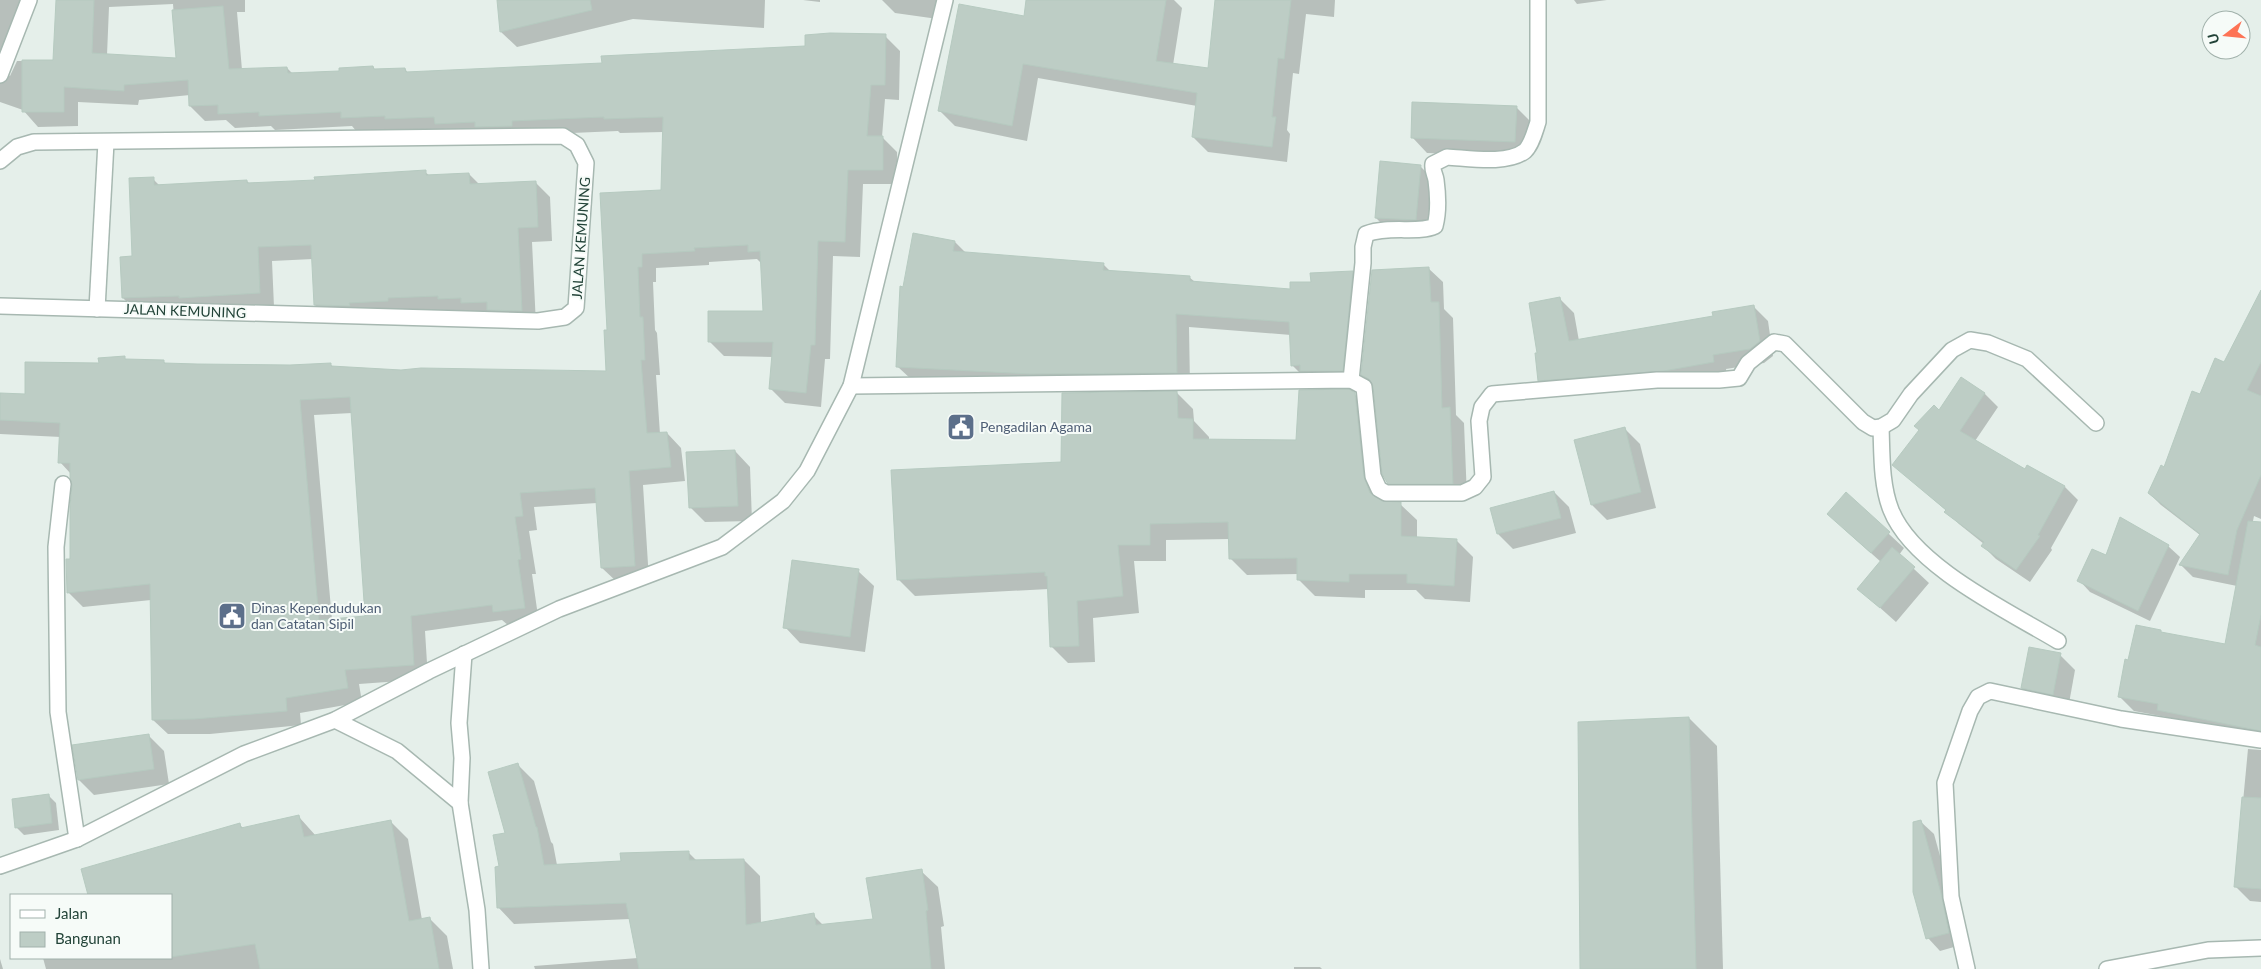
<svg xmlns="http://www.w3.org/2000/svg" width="2261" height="969" viewBox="0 0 2261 969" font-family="Lato,sans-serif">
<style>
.shadow{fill:#0003;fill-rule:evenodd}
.building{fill:#bdcdc5;stroke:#b6cac0;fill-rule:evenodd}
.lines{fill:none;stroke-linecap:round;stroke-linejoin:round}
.street-casing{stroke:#a7b8b1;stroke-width:18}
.street{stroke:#fff;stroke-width:15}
.labels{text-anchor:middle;stroke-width:4;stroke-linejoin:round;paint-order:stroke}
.street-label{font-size:14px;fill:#224338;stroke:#f6fbf8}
.service-label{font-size:14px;fill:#4e5e75;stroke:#f6fbf8;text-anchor:start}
</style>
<rect width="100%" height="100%" fill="#e5efea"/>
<g class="shadow">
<path d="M0,0H30L4,71L10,76L17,61H54L57,0H245V12H237L242,70L287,68L293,74L340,72L373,68L376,70L405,69L408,73L603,64L806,48L885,36L900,51L899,100L885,99L882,137L897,152L898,184H863L860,257L833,256L830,359H825L821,407L785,403L770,388L773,357L724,356L709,341L764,313L762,264L757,259L709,262V265L656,268V282H653L655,330L657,333L660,375H656L660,434L667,433L681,448L685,481L643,485L649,580L617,582L602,568L597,503L534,507L537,530L529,531L536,574H532L539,623L509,626L502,620L425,631L428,679L359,684L362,702L300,713L301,725L210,734H168L153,720L151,600L83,607L68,592L74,484L71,474L60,462L61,437L0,434V394L26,396L100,364L124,358L126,360L163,361L166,364L290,366L330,364L334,368L401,371L607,372L608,331L662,191L664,132L620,133L618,131L526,135L401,134L398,130L357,132L352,126L275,130L271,126L235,128L226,120L205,121L190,106V95L139,100L138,105L78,102V126L38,127L23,110L0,102ZM173,4L177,59L107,55L109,7ZM352,413L367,617L332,620L314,415Z"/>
<polygon points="498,0 765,0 764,28 633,19 517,47 501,32"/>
<polygon points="803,0 820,0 820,2"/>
<polygon points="882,0 947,0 945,20 895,13"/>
<polygon points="1028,0 1174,0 1182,8 1173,65 1209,69 1216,0 1335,0 1334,17 1306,14 1299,74 1293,73 1287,130 1290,134 1287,162 1208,152 1193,137 1197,106 1038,78 1027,141 955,126 940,111 1025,18"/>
<polygon points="1574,0 1607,0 1577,4"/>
<polygon points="1516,107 1531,122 1530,157 1427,153 1412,137"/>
<polygon points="1420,166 1435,181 1431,235 1391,233 1376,218"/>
<polygon points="425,172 430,176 469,174 480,185 536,183 550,197 552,241 532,242 536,325 454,313 451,310 402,312 329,319 315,305 313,259 272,261 274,307 137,312 123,298 153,179 160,186 247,181 250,184 316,181"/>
<polygon points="955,242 966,253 1103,264 1110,271 1189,277 1195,282 1291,290 1352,272 1366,286 1356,384 1306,379 1292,365 1291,335 1189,327 1190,386 912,380 898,367 904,288"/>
<polygon points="1428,268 1443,282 1444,309 1453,318 1456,415 1464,423 1467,498 1404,498 1389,483 1375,387 1362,374"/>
<polygon points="2261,293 2261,429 2224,364"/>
<polygon points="1560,299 1574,313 1579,341 1714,317 1754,307 1768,321 1773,356 1764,363 1726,369 1727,376 1553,394 1539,380 1539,354"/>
<polygon points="1962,379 1985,394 1998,407 1975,441 2025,471 2028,466 2065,487 2078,500 2051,548 2052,550 2030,582 1996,559 1983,546 1984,544 1959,524 1947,511 1894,465 1940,412"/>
<polygon points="1177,393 1193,409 1194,421 1209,437 1209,440 1298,441 1354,394 1371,411 1381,498 1384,503 1400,504 1417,520 1417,538 1456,540 1473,557 1470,602 1425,599 1416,590 1365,590 1365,598 1315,596 1298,579 1298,574 1247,575 1230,558 1230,539 1166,540 1166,561 1134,561 1139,613 1093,618 1095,662 1068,663 1052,647 1049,589 915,596 898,579 1062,463"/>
<polygon points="1625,429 1640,444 1656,508 1607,520 1592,505"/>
<polygon points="735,451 750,467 752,521 705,522 690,507"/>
<polygon points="2261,474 2261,519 2254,516 2244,565 2261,568 2261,743 2173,725 2166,717 2134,711 2119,696 2129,661 2160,631 2163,634 2226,646 2237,586 2193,577 2181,565 2200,535 2161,505 2149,493"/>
<polygon points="1554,492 1569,507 1576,533 1513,549 1498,534 1491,509"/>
<polygon points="1846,494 1904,548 1899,555 1929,583 1896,622 1859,589 1881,562 1844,529"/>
<polygon points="2168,546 2180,557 2150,621 2090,592 2079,580 2107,557"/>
<polygon points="858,571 874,586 865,652 800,643 785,627"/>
<polygon points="2060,655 2075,670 2068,709 2037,703 2022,688"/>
<polygon points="1689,718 1717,746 1723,969 1581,969"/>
<polygon points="149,736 164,751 169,784 94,795 79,780"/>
<polygon points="2248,749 2261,750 2261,902 2250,901 2235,886"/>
<polygon points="518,765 534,781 551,842 553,844 557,865 622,863 688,852 697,861 744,860 760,876 761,924 813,915 824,926 875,921 921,871 938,887 944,926 941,927 945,969 535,969 534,966 638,958 630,919 514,924 498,907 501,868"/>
<polygon points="49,796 56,803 59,830 24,835 16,827"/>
<polygon points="299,817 316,836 391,822 408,839 422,920 430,919 447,936 453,969 46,969 43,958 171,958 171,895 89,895 82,870 240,825 244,829"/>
<polygon points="1921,822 1934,834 1954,907 1961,945 1940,951 1928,938"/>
<polygon points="0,959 3,969 0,969"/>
<polygon points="1294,967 1320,967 1322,969 1294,969"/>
</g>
<g class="building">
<path d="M56,0H94L92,53L176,58L172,10L223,6L229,69L287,67L288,73L339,71V68L373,66L374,69L405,68L406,72L602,63L601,56L805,46V35L830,33L886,34L885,85H871L867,136H883V170H848L845,242L818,241L815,345H811L806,393L769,389L773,342H708V311H763L760,251L748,252V245L694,248L695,251L642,254V267H638L640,317H643L645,360H641L647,433L667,432L671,467L629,471L635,566L601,568L595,488L520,493L523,516L515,517L521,559L518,560L525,608L493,612L492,605L411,616L414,665L345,670L348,688L286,698L287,711L194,719L152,720L150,584L67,593L66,559H70V506L72,485L70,478V463H58L60,423L0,420V393L25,394V362L99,363L98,358L125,356V359L164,360V363L197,364L290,365L331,363V366L401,370L421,368L606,371L604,330H607L600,193L661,190L663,117L604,119V117L512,121V126L475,127V122L435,124L434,117L385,119V116L341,118V112L259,116V112L218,114V105L189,106L188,80L124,85V91L64,87V112H22V60H53ZM350,397L365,616L319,620L300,400Z"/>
<polygon points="497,0 590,0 592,10 500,32"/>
<polygon points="1026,0 1166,0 1156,61 1208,68 1215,0 1291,0 1284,59 1278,58 1272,117 1276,117 1272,147 1192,137 1197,93 1023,64 1012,126 938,111 959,4 1024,16"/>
<polygon points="1412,102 1517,106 1515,142 1411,138"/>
<polygon points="1380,161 1421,165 1416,220 1375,218"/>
<polygon points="426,170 426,175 469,173 470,184 536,181 538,227 518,228 522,311 487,310 487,302 461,303 461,298 438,299 438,296 388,298 388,301 349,303 350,306 314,305 311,245 258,247 260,293 179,298 179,296 122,298 120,257 132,256 129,178 154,177 154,185 247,180 247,183 315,180 314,177"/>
<polygon points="913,233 955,241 953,251 1104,263 1103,270 1190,276 1190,281 1290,289 1290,282 1311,282 1310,273 1353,271 1343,371 1300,371 1300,365 1291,366 1289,322 1176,314 1177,373 1030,374 896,367 900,286 903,287"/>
<polygon points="1429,267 1431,302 1439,302 1442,408 1450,407 1453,484 1388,484 1382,474 1373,386 1369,379 1361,375 1372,270"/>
<polygon points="2261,290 2261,362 2247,390 2261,396 2261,475 2237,530 2228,575 2179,565 2200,534 2148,493 2161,465 2164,467 2192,391 2200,394 2215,358 2224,362"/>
<polygon points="1560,297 1569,341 1713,316 1712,312 1754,305 1760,341 1750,349 1713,355 1714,362 1664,371 1538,381 1535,353 1537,353 1529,303"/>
<polygon points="1961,377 1985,393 1960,431 2025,469 2027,465 2065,486 2038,535 2040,536 2016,570 1981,546 1984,542 1944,512 1946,510 1892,465 1919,430 1914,426 1934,405 1939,410"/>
<polygon points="1349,389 1355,393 1364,477 1370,493 1382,501 1401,502 1401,536 1457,539 1454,586 1407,583 1407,574 1349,574 1349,582 1297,580 1297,558 1229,559 1228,522 1150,524 1150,545 1118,545 1123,596 1077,601 1079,646 1050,647 1047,576 1045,576 1045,572 897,580 891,470 1061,462 1062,393 1177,391 1178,418 1193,419 1193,439 1296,440 1299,390"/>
<polygon points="1625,427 1641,492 1591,505 1574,440"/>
<polygon points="735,450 738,506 689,508 686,452"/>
<polygon points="1554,491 1561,518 1497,534 1490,508"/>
<polygon points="1846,492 1890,532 1871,553 1827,514"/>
<polygon points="2120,517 2169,545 2138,611 2077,581 2092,549 2106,555"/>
<polygon points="2248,521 2261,522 2261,615 2255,645 2261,647 2261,731 2157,710 2158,704 2118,697 2125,659 2128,660 2136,625 2161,630 2161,632 2225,644"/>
<polygon points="1892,547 1915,567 1880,608 1857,589"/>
<polygon points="792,560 859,569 850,637 783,628"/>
<polygon points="2029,647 2061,653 2053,695 2021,688"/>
<polygon points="1689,717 1696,969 1580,969 1578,722"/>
<polygon points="149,734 154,769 78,780 72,745"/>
<polygon points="518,763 536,827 537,827 544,865 621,861 620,853 689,851 689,860 744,859 746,925 814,913 816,925 873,919 866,878 922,869 928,910 926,911 931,969 639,969 626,903 497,908 495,867 499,866 493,835 505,833 488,772"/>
<polygon points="49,794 52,823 15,828 12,799"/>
<polygon points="2242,797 2261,798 2261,889 2234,887"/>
<polygon points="299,815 304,837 391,820 409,921 430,917 439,969 260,969 255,944 171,957 171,895 88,895 81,869 240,823 241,828"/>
<polygon points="1921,820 1941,893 1949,933 1926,939 1913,892 1913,822"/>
</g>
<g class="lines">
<defs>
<g id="street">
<polyline points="0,75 29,0"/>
<polyline points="0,161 17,147 34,142 563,136 577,145 586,163 576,308 565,317 538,321 0,306"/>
<polyline points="97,309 106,142"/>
<path d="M1351,380L1363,263V247L1366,234C1390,225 1418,234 1435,226C1439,211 1438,195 1436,180C1435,174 1432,171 1433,164L1447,157C1468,158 1507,165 1525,151C1532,144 1535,131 1538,122V0"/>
<polyline points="851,386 1351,380 1364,387 1373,476 1379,489 1386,493 1462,493 1475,487 1483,477 1479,421 1482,407 1492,394 1657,380 1719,380 1739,378 1748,363 1774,342 1785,344 1863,422 1873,428 1881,427 1893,420 1911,394 1952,350 1970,340 1988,343 2027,359 2096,423"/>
<path d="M1881,427C1882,454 1881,485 1891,510C1913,566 2008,611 2058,641"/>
<polyline points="63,484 56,547 58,712 77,839"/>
<polyline points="335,720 397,751 460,803 477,910 481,969"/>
<polyline points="460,803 462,758 459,723 464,654"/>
<polyline points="0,866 77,839 244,754 335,720 429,671 559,609 722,547 783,501 807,471 851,386 945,0"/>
<polyline points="1967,969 1951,897 1945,783 1970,711 1978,697 1990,691 2121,719 2261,740"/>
<polyline points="2107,969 2208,950 2261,948"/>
</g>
</defs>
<use href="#street" class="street-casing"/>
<use href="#street" class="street"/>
</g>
<defs>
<symbol id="civic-square" viewBox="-11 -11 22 22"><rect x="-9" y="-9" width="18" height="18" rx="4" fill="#5c6f8a" stroke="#f6fbf8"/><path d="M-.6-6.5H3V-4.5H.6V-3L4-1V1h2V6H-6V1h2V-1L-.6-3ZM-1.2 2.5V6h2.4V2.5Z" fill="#fff"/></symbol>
</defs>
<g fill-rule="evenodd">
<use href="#civic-square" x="945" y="411" width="32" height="32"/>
<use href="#civic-square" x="216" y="600" width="32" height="32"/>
</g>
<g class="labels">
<g class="street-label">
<text transform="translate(581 238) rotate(-86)" y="5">JALAN KEMUNING</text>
<text transform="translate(185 311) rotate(2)" y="5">JALAN KEMUNING</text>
</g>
<g class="service-label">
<text x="980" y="432">Pengadilan Agama</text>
<text x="251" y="613">Dinas Kependudukan<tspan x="251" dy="16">dan Catatan Sipil</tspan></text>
</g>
</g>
<rect x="10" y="894" width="162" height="65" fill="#f6fbf8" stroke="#a1b1ab"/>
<rect x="20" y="910" width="25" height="8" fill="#ffffff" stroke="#a1b1ab"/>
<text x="55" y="919" font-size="15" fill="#224338">Jalan</text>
<rect x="20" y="932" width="25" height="15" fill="#bdcdc5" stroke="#a1b1ab"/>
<text x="55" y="944" font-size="15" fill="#224338">Bangunan</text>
<g transform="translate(2226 35) rotate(254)"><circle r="24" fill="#f6fbf8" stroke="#a1b1ab"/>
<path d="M0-4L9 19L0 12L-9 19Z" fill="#fd7355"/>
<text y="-8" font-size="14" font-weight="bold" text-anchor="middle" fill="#224338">U</text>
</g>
</svg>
